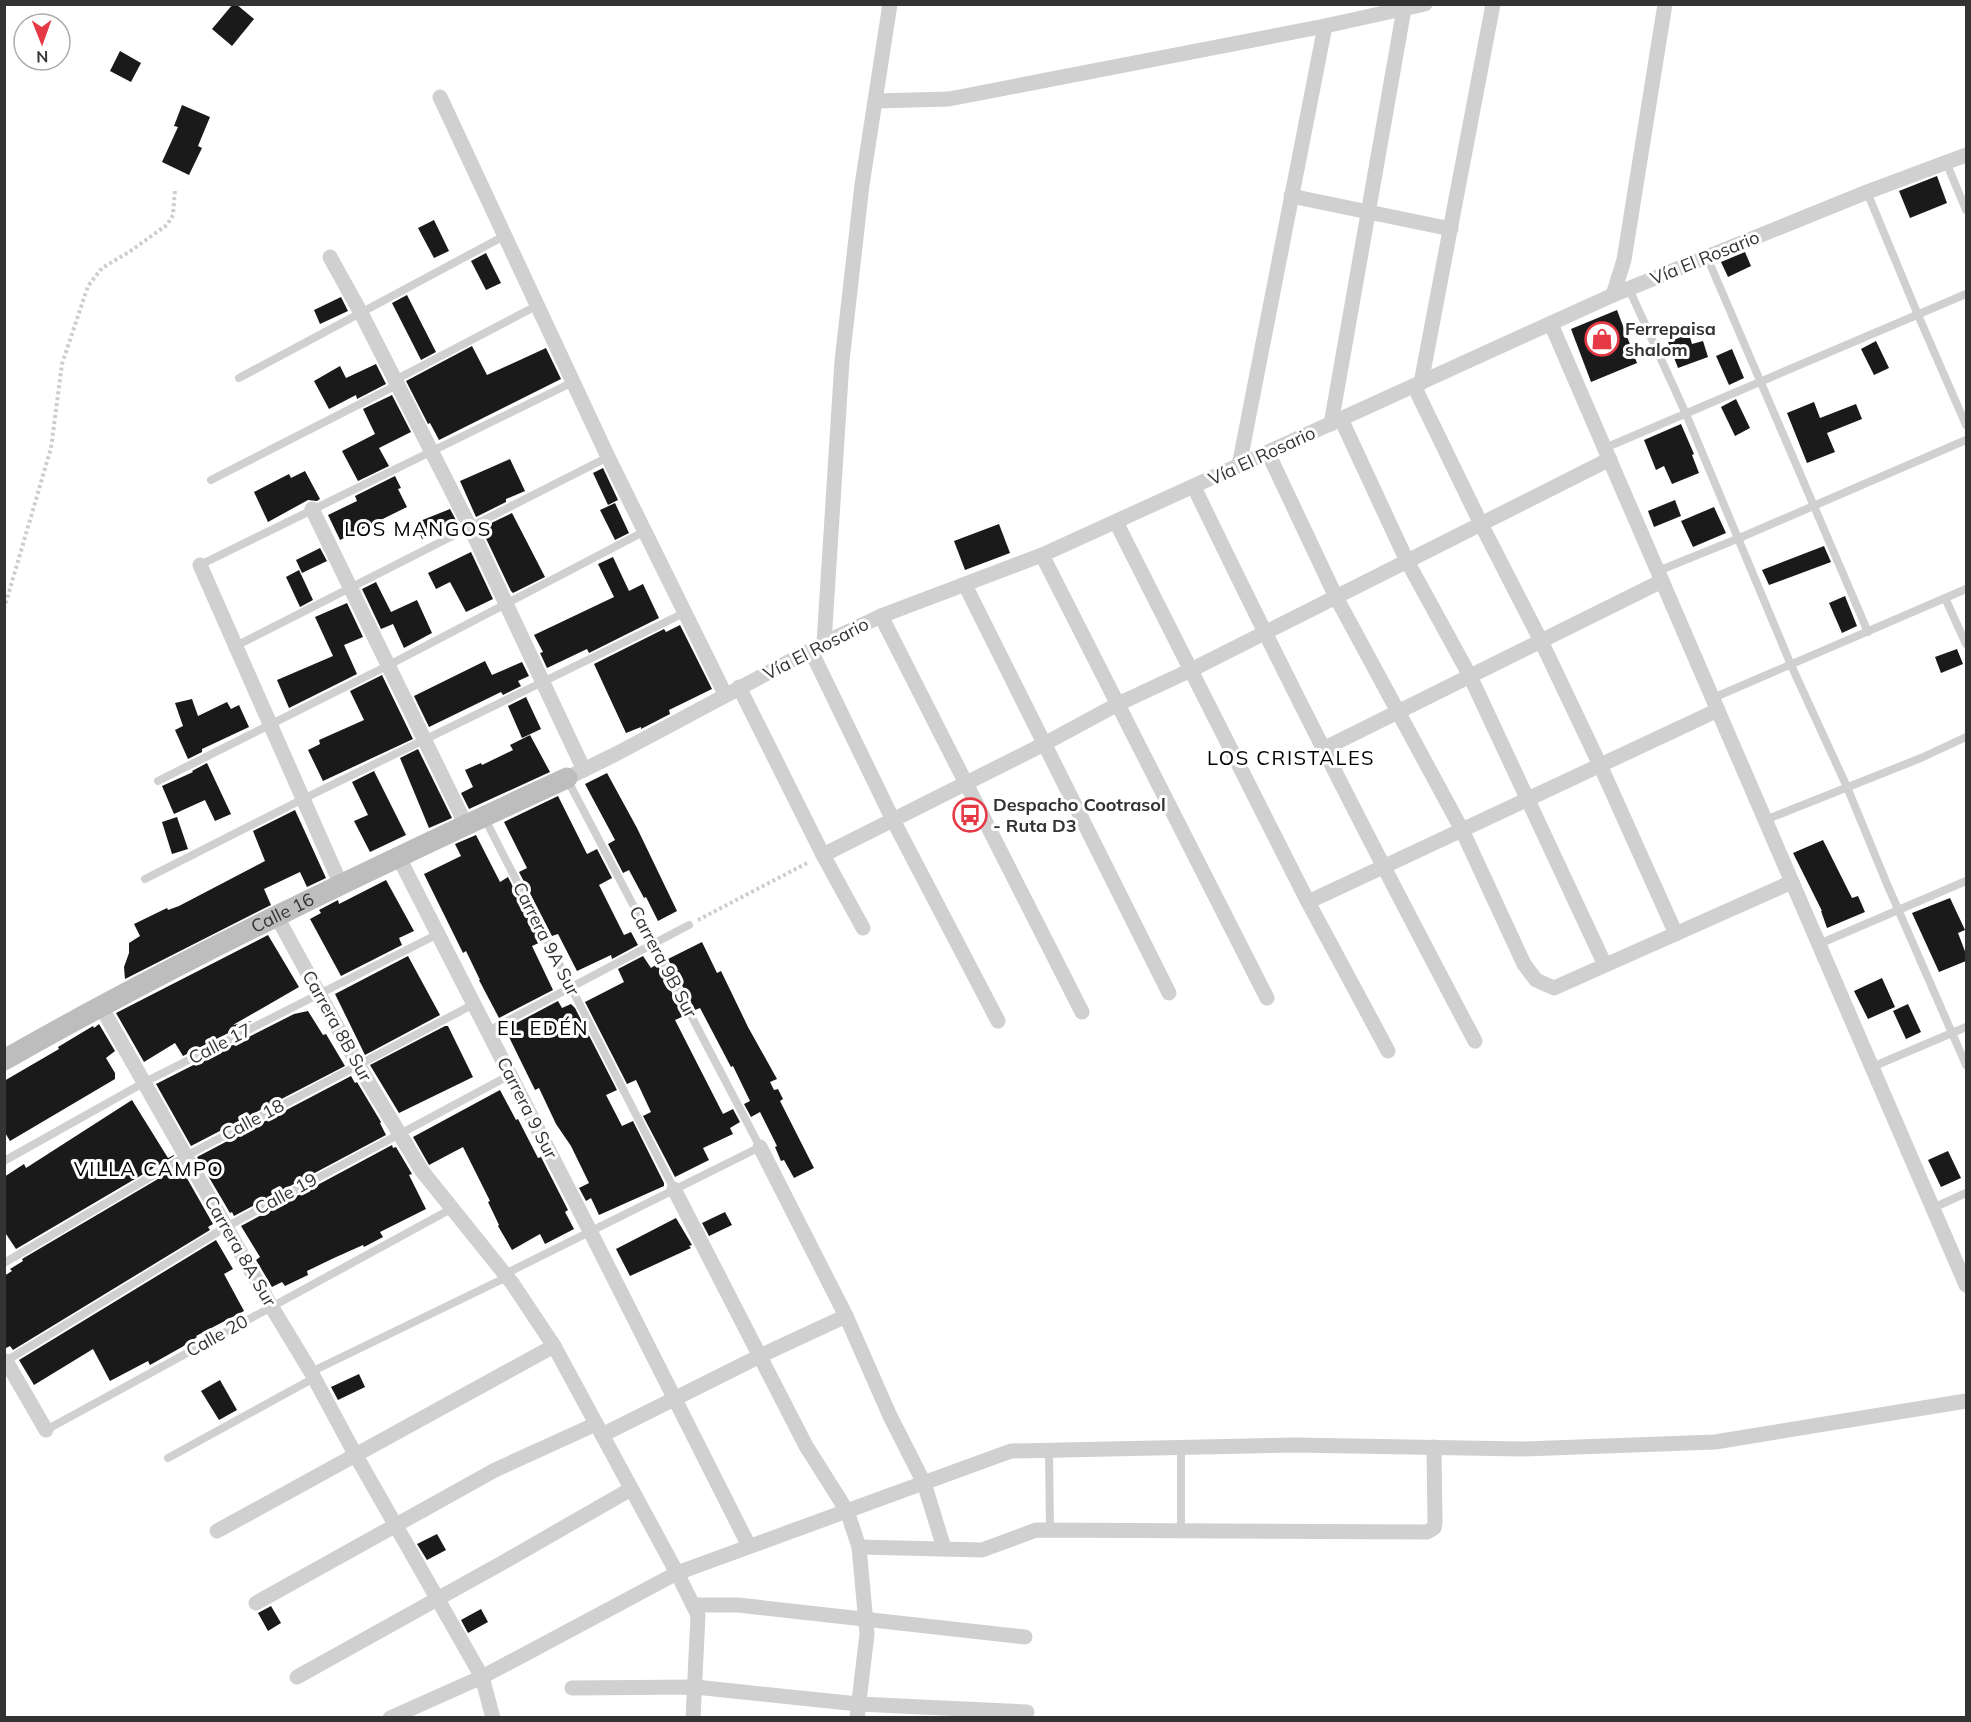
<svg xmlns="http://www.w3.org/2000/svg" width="1971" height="1722" viewBox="0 0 1971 1722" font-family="Mulish,sans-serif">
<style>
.building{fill:#1a1a1a}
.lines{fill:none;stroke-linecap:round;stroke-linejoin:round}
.path{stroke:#cdcdcd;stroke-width:4;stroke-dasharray:3 3;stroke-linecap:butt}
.lane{stroke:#d0d0d0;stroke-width:8}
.street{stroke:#d0d0d0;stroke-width:15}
.secondary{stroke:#bdbdbd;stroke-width:21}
.labels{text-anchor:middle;stroke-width:6;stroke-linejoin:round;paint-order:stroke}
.street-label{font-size:18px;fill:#333;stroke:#fff}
.poi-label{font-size:18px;font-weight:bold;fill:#333;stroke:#fff;text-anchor:start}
.neighbourhood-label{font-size:20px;letter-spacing:1.5px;fill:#000;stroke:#fff}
</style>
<rect width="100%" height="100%" fill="#fff"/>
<g class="building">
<polygon points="233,4 236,4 254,19 232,46 212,29"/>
<polygon points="120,51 141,63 131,82 110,71"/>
<polygon points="182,105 210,117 198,146 202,148 189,175 162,162 178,127 174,126"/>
<polygon points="1937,176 1947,203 1910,218 1899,191"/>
<polygon points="434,220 449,251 434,258 418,228"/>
<polygon points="1745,252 1751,266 1728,277 1721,262"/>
<polygon points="486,253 501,283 486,290 471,261"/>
<polygon points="407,295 436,352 421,360 392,303"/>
<polygon points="341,297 348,311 320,324 314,310"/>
<polygon points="1617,310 1637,363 1591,382 1571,329"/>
<polygon points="1689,334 1692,344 1703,341 1708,357 1678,368 1668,342"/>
<polygon points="1876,341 1889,368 1874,375 1861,349"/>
<polygon points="472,346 487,375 546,348 561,379 439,440 430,423 428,424 406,381"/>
<polygon points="1732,349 1744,378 1729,385 1716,356"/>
<polygon points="376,364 386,384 357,399 356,395 329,409 314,381 340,366 346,378"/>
<polygon points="392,395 411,432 379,448 389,466 358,481 342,451 375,434 363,409"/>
<polygon points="1736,399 1750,428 1735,436 1721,407"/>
<polygon points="1814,402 1820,418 1856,404 1862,419 1827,433 1835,452 1807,463 1787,413"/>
<polygon points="1681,424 1694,454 1692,455 1699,473 1672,484 1664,466 1656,470 1644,440"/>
<polygon points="510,459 525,491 506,499 506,502 476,517 460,481"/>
<polygon points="603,468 618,500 608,505 593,473"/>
<polygon points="305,471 320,499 317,501 308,500 268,522 254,492 289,474 291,478"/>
<polygon points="395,476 401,488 398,489 407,507 340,540 328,515 357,501 355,496"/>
<polygon points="1675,500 1681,516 1654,527 1648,511"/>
<polygon points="615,503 629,533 615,540 600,510"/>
<polygon points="1714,507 1726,533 1693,547 1681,521"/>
<polygon points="450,509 458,524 422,539 415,523"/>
<polygon points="512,513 545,577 513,593 511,591 481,528"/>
<polygon points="999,524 1010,553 965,570 954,541"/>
<polygon points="1824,546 1831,562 1769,585 1762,570"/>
<polygon points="320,548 327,561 302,573 296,560"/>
<polygon points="471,552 493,599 466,612 450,582 436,589 428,573"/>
<polygon points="613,557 629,591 643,584 659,618 589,653 587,649 547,668 540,653 543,652 534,635 614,597 598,564"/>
<polygon points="299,570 313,600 300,607 286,577"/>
<polygon points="376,582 391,612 417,600 432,633 404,648 393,624 381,629 362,589"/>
<polygon points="1845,596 1857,626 1842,633 1829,603"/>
<polygon points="347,603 363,637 344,645 357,674 289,708 277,680 333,656 315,617"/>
<polygon points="680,625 712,689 669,710 670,714 641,729 641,727 626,733 594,664 664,629 666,632"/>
<polygon points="1957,649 1963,664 1941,673 1935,657"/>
<polygon points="485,661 492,675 522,662 529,676 518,681 521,686 503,695 501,692 429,727 414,696"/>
<polygon points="382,675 413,739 323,781 308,750 320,744 319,740 364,720 350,691"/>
<polygon points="526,697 541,729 522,738 508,706"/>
<polygon points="192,699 198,716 227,702 231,709 239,705 249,727 202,749 202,752 188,759 175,730 183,726 175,703"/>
<polygon points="530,735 550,772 469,809 461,793 473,787 465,770 481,763 482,765 513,750 510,745"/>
<polygon points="418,749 452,818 429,828 400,758"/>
<polygon points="207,763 231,814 215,821 205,800 174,814 162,786 193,772 192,771"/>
<polygon points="374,771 406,835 370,852 354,821 368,815 352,782"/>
<polygon points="607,773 637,828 677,911 658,921 646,897 644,898 629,870 623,873 608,844 615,840 585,784"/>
<polygon points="558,796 587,854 597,849 612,878 599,885 624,935 631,932 638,945 612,959 611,955 577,971 558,934 552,936 519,872 527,868 504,822"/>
<polygon points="295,810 326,878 307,887 300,872 264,889 271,905 125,979 124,967 129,953 129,943 140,936 134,924 167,908 168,910 179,906 265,861 253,831"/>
<polygon points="177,817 188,849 172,854 162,822"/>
<polygon points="476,835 500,882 508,877 541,942 532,946 553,990 499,1018 479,980 480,980 466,951 463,953 424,874 461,856 455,844"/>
<polygon points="1823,840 1852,898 1858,896 1865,912 1827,928 1821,911 1822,911 1793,853"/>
<polygon points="386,880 414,931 399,938 402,945 341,976 310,919 321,913 319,910 338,900 339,904"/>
<polygon points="1950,898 1965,930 1958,933 1966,954 1966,961 1939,972 1912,913"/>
<polygon points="268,935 299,987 233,1025 252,1021 183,1056 175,1043 144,1062 116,1013"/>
<polygon points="702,942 717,973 721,971 748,1027 777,1079 770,1082 774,1090 778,1089 783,1099 780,1101 814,1168 794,1178 784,1160 781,1161 775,1147 777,1146 760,1112 751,1117 744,1104 750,1101 733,1066 731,1067 700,1008 695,1010 668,959"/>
<polygon points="408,956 440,1015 365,1055 335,994"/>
<polygon points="643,956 651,968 657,964 684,1016 675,1020 723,1114 733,1109 740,1122 730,1128 733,1134 703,1148 709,1160 675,1177 643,1116 651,1112 636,1080 627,1084 585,1002 624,982 618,969"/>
<polygon points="1882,978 1895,1007 1868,1019 1854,991"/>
<polygon points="558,1001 562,1008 571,1004 575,1008 617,1090 606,1095 622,1126 633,1121 664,1183 664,1186 599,1215 591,1198 586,1201 579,1188 589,1183 571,1146 556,1124 539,1088 535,1090 505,1029"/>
<polygon points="1908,1004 1921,1032 1906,1039 1893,1011"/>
<polygon points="308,1011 323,1035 326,1034 345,1066 191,1146 156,1084 294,1014"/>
<polygon points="99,1024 115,1051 106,1058 115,1073 115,1079 10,1141 4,1131 4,1081 59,1049 58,1047 93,1026 94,1028"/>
<polygon points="445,1026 448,1026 473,1077 399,1113 370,1065"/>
<polygon points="351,1076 355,1083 357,1082 381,1122 380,1123 386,1135 234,1216 232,1212 230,1213 197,1157"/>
<polygon points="500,1090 516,1120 518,1119 538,1158 541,1157 568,1210 565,1212 574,1229 545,1244 540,1234 512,1250 498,1226 499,1225 488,1202 490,1201 463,1147 429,1165 413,1137"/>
<polygon points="132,1100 168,1158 174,1155 174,1156 16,1249 4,1231 4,1177 24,1164 26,1168"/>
<polygon points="392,1145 393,1148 396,1147 412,1174 409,1175 426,1209 380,1232 383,1237 364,1247 363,1245 334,1258 307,1271 308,1275 285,1286 282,1282 272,1287 256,1260 260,1257 241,1226"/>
<polygon points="1948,1151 1961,1178 1941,1187 1928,1160"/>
<polygon points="180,1166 213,1224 208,1227 210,1230 13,1350 10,1346 4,1349 4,1276 12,1271 10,1269 23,1261 22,1259"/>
<polygon points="725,1212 732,1225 709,1236 702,1223"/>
<polygon points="676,1218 692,1245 689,1246 691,1248 630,1276 616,1249"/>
<polygon points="216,1240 233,1269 224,1274 244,1311 196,1336 197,1337 182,1347 150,1365 148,1361 110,1381 93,1349 34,1385 19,1360"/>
<polygon points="359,1374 365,1387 338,1400 331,1387"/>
<polygon points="220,1380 237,1410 219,1420 201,1391"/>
<polygon points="437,1534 446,1550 427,1560 417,1544"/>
<polygon points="271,1606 281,1623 268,1631 258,1613"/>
<polygon points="481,1609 488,1622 468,1633 461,1620"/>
</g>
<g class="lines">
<g class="path">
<polyline points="4,609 51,448 62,364 88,286 102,268 129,252 167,225 173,215 175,190"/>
<polyline points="698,920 809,862"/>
</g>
<g class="lane">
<polyline points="1946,162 1966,210"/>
<polyline points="1867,192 1918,315 1966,425"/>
<polyline points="1707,257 1868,632"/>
<polyline points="1629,289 1686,414 1791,665 1847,787 1887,884 1966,1065"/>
<polyline points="239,378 506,235"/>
<polyline points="395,380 538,305"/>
<polyline points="1605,448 1966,294"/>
<polyline points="211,480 397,385"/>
<polyline points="200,565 573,382"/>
<polyline points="1658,571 1737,539 1966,440"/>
<polyline points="1945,598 1966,644"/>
<polyline points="236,646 608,457"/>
<polyline points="1713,698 1966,589"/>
<polyline points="158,781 389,665 645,531"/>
<polyline points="485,819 674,1189"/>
<polyline points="1765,820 1921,758 1966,737"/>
<polyline points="145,879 303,799 684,613"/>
<polyline points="1819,944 1966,881"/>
<polyline points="488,1031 689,925"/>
<polyline points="1872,1067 1966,1027"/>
<polyline points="4,1161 145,1082 438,934"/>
<polyline points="1933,1208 1966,1193"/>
<polyline points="4,1263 186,1156 474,1004"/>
<polyline points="505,1274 760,1147 567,779"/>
<polyline points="5,1360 6,1361 226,1227 510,1075"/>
<polyline points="311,1372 507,1277"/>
<polyline points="46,1430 451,1209"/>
<polyline points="1049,1450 1050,1530"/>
<polyline points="168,1458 314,1378"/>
<polyline points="1181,1530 1181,1448"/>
</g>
<g class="street">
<polyline points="440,97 608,457 725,694"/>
<polyline points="876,101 949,99 1325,26 1425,4"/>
<polyline points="1291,196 1451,229"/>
<polyline points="330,257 361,313 470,527 584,770"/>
<polyline points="1613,295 1624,260 1665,4"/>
<polyline points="1551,324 1966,1285"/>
<polyline points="1421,383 1493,4"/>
<polyline points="1414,386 1481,524 1541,641 1600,765 1676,934"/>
<polyline points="1341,419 1407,561 1470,676 1605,965"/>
<polyline points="1331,424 1404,9"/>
<polyline points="1268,453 1336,597 1462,830 1524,964 1536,980 1554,988 1792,882"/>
<polyline points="1239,466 1325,26"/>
<path d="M1194,487C1284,674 1378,858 1475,1041"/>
<polyline points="312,509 466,825"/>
<polyline points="1116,522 1308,902 1388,1051"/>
<polyline points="1042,555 1267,998"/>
<polyline points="200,565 341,885"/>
<polyline points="965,585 1169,993"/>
<polyline points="881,616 1082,1012"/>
<polyline points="824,643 842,361 862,185 890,4"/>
<polyline points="811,651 893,820 998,1021"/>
<polyline points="739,687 823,855 863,928"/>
<polyline points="1323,749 1662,581"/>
<polyline points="567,778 616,754 824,643 881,616 1042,555 1613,295 1867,192 1966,155"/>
<polyline points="823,855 1044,744 1118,704 1191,670 1610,459"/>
<polyline points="398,856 590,1231 749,1546"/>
<polyline points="1308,902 1718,710"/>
<polyline points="277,917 358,1065 422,1171 512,1283 554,1346 677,1573 698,1615 693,1718"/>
<polyline points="100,1005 271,1306 311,1372 355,1454 482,1677 493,1718"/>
<polyline points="760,1147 846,1316 890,1416 924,1483 944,1548"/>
<polyline points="674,1189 806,1446 847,1511 859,1547 867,1634 857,1718"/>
<polyline points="6,1361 46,1430"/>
<polyline points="602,1435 760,1356 846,1316"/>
<polyline points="217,1531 554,1346"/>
<polyline points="859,1547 982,1550 1036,1530 1427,1532 1434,1528 1435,1523 1434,1447"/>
<polyline points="256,1603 495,1470 596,1424"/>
<polyline points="693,1605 738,1605 1025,1637"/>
<polyline points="297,1677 502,1563 631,1489"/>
<polyline points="572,1688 695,1687 858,1704 1027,1712"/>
<polyline points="390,1718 482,1677 677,1573 1011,1451 1294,1445 1522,1449 1715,1442 1966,1401"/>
</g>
<path class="secondary" id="s1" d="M4,1060C187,956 377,866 567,778"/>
</g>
<defs>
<symbol id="shop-ring" viewBox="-11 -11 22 22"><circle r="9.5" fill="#fff" stroke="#e63946" stroke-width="1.5"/><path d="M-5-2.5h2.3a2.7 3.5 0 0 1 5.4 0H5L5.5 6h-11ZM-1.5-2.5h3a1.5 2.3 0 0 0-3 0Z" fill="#e63946"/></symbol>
<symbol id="bus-ring" viewBox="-11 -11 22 22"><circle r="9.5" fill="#fff" stroke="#e63946" stroke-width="1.5"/><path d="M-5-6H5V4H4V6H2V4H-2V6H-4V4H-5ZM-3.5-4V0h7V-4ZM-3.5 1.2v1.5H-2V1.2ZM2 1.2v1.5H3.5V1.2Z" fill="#e63946"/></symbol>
</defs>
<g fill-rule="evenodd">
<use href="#shop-ring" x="1583" y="320" width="38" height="38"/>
<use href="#bus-ring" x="951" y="796" width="38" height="38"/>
</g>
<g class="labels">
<g class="street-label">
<text transform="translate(1705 258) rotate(-22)" y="6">Vía El Rosario</text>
<text transform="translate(1262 456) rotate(-25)" y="6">Vía El Rosario</text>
<text transform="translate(816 649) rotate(-27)" y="6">Vía El Rosario</text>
<text dy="6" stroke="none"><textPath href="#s1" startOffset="315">Calle 16</textPath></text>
<text transform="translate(546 939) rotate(63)" y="6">Carrera 9A Sur</text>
<text transform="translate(663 962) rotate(62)" y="6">Carrera 9B Sur</text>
<text transform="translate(337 1026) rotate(61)" y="6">Carrera 8B Sur</text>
<text transform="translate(220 1044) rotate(-27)" y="6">Calle 17</text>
<text transform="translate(527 1108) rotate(63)" y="6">Carrera 9 Sur</text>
<text transform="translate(253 1120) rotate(-28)" y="6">Calle 18</text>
<text transform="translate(286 1194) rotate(-28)" y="6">Calle 19</text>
<text transform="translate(240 1251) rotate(60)" y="6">Carrera 8A Sur</text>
<text transform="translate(217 1336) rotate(-29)" y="6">Calle 20</text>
</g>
<g class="poi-label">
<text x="1625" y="335">Ferrepaisa<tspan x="1625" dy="21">shalom</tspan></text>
<text x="993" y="811">Despacho Cootrasol<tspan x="993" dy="21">- Ruta D3</tspan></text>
</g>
<g class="neighbourhood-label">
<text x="418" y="536">LOS MANGOS</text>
<text x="1291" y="765">LOS CRISTALES</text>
<text x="543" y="1035">EL EDÉN</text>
<text x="149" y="1176">VILLA CAMPO</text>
</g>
</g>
<rect width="1971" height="1722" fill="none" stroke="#333333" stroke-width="12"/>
<g transform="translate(42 42) rotate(179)"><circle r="28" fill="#ffffff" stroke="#adadad" stroke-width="1.5"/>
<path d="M0-4.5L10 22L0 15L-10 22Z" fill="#e63946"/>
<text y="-9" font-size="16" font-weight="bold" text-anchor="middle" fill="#333333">N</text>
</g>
</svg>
